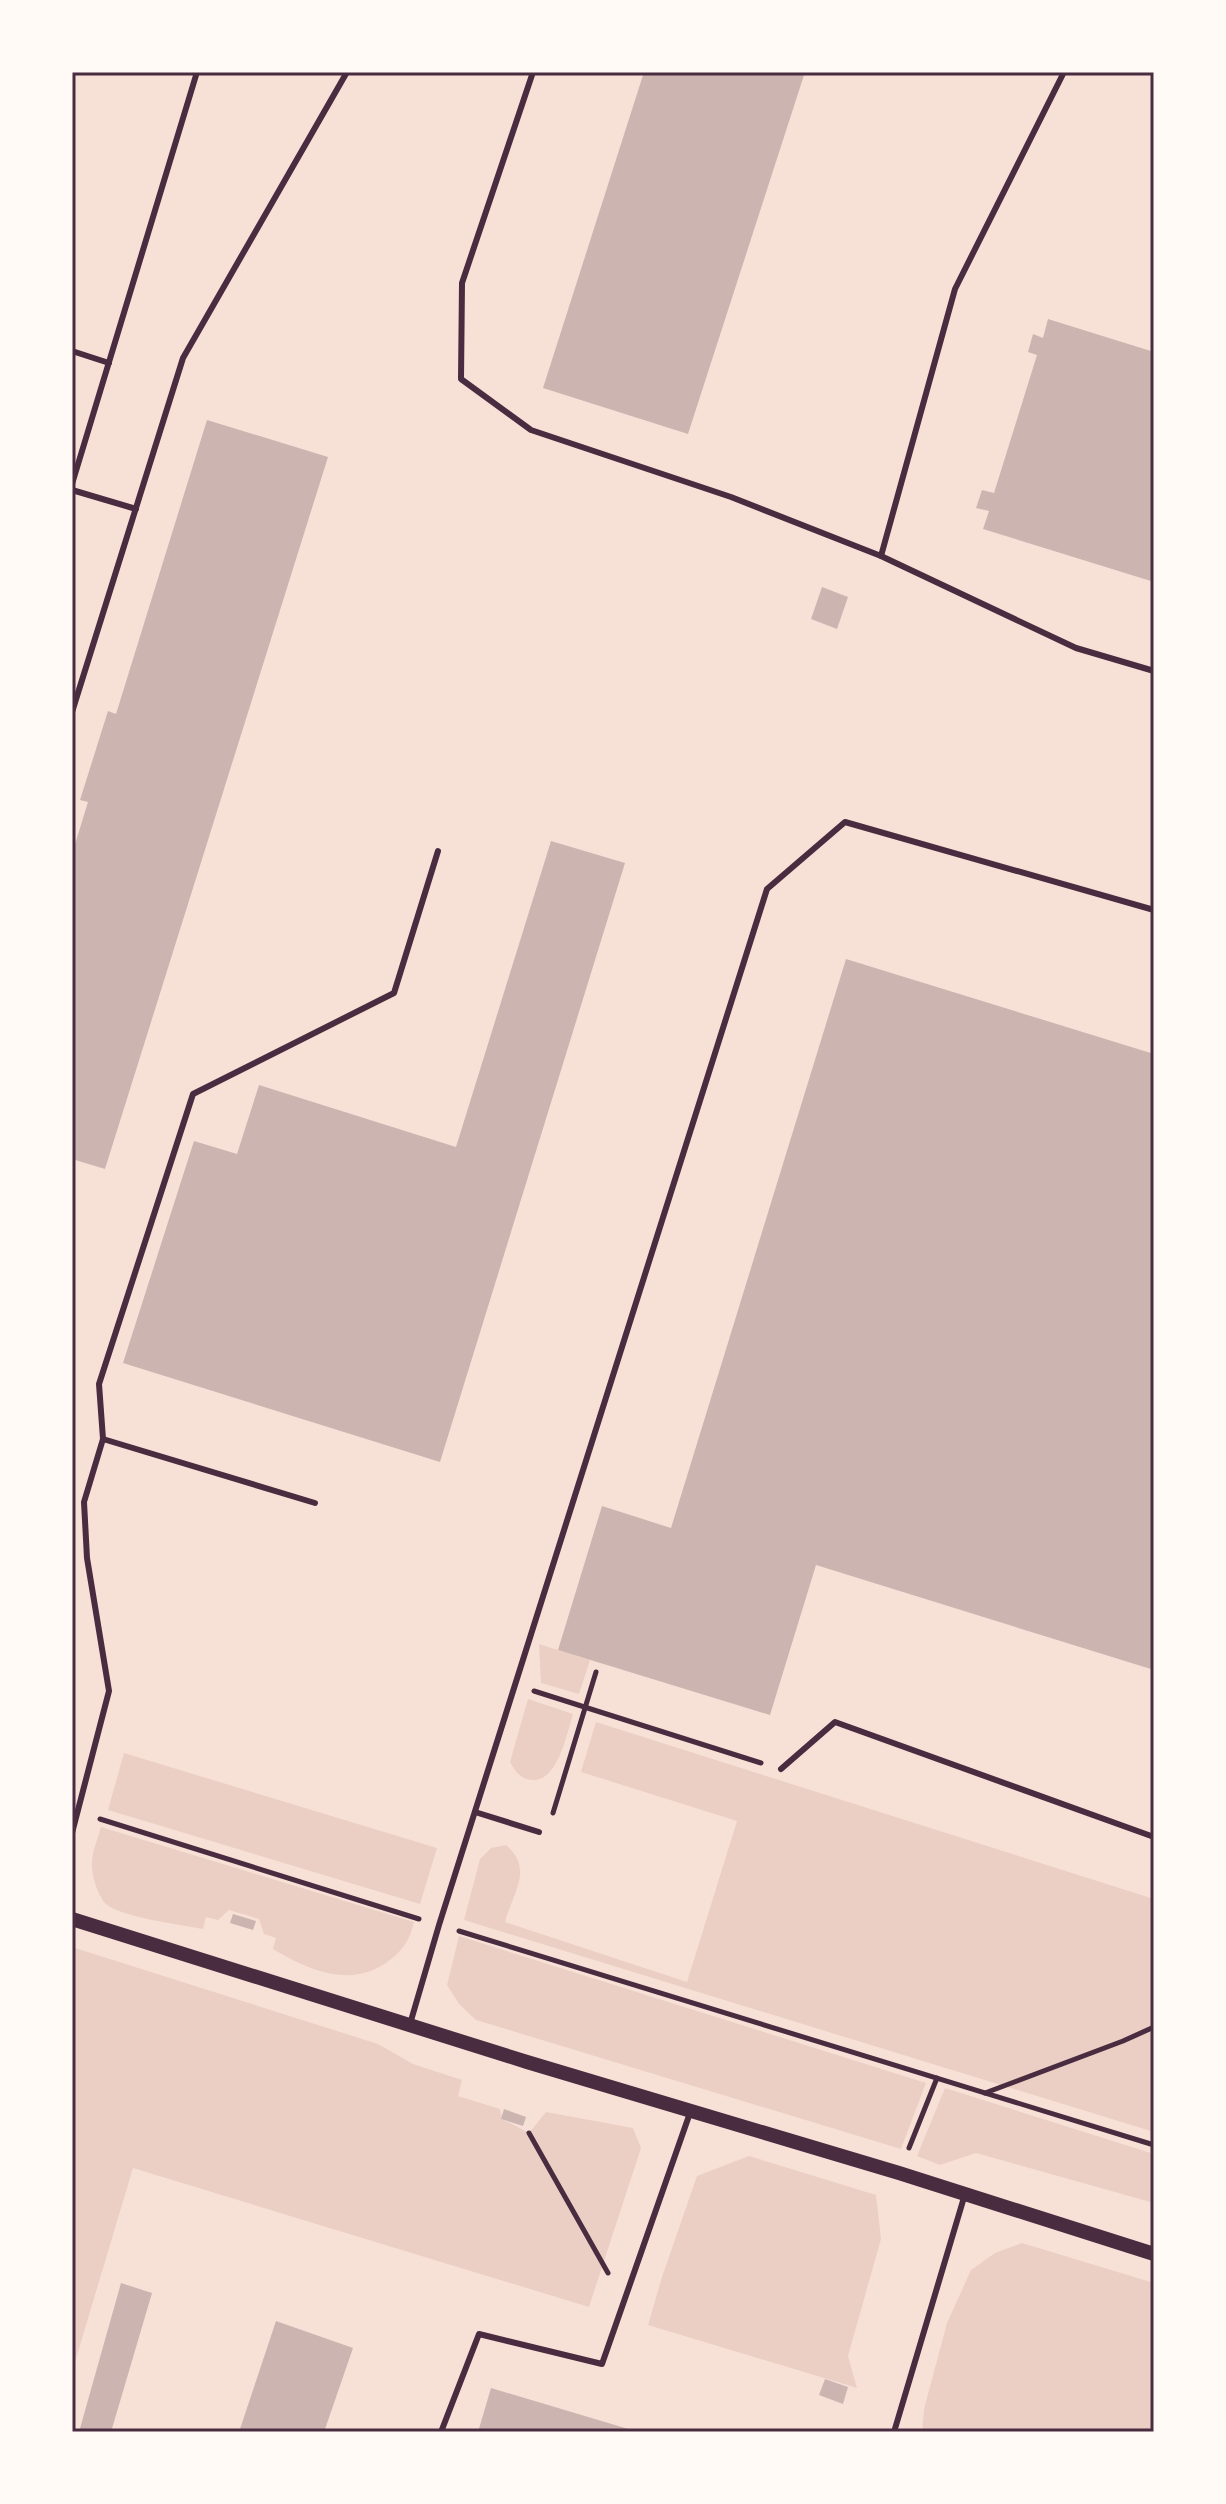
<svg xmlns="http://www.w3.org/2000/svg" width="1226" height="2504" viewBox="0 0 1226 2504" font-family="'Sofia Sans Condensed',sans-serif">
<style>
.green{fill:#ebcfc5}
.building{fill:#ccb4b1}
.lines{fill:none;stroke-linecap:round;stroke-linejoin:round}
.path{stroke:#4a2c40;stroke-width:5}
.service{stroke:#4a2c40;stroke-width:6}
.tertiary{stroke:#4a2c40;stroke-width:14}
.neatline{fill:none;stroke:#4a2c40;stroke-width:3}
</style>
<rect width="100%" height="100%" fill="#f7e1d7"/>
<g class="green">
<polygon points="539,1644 590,1660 579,1694 541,1683"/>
<path d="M528,1699L573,1714C567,1733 558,1781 533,1780C521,1780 515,1771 510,1762Z"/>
<path d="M596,1722L1154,1899V2132L464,1920L480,1859L491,1848L506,1845C534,1869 513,1892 505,1922L687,1982L737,1821L581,1772Z"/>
<polygon points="124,1753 437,1848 420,1904 108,1810"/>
<path d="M101,1827L414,1922C410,1940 402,1952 386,1963C349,1988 308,1970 273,1949L276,1938L264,1934L259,1919L229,1910L218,1920L206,1917L203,1929C182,1925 120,1917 106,1904C98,1896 91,1875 92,1863C92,1852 98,1838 101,1827Z"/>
<polygon points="459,1936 926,2083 901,2149 476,2020 459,2004 447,1985"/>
<polygon points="72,1947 378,2044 413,2064 462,2080 458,2096 500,2109 502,2119 529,2133 546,2112 633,2128 641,2148 589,2307 133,2168 72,2372"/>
<polygon points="945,2088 1154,2154 1154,2203 976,2153 940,2165 917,2156"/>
<polygon points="749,2156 876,2195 881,2239 848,2356 857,2388 648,2325 662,2277 697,2176"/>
<polygon points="1022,2243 1154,2283 1154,2432 922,2432 924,2409 947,2323 971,2270 995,2253"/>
</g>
<g class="building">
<polygon points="644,72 805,72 688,434 543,388"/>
<polygon points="1048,319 1154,352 1154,582 983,529 989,511 976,508 982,490 994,493 1037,355 1028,352 1033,334 1043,338"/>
<polygon points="207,420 328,457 105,1169 72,1159 72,854 88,802 80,800 108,711 116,714"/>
<polygon points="822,587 848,597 837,629 811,619"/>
<polygon points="551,841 625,863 440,1462 123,1363 194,1141 237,1154 259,1085 456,1147"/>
<polygon points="846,959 1154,1054 1154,1670 816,1565 770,1715 558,1650 602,1506 671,1528"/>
<polygon points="233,1914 256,1921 253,1930 230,1923"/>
<polygon points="504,2109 526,2117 523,2126 501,2119"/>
<polygon points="121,2283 152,2293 111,2432 79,2432"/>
<polygon points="276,2321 353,2348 324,2432 239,2432"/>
<polygon points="825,2379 848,2387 843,2404 819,2395"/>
<polygon points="491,2388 635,2431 635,2432 478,2432"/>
</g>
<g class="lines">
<g class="path">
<polyline points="534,1691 761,1763"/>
<polyline points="553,1813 596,1672"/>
<polyline points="100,1819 419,1919"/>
<polyline points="459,1931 1154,2145"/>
<polyline points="985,2093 1123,2041 1154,2027"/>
<polyline points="529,2133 608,2273"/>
<polyline points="909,2148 937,2078"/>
</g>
<g class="service">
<polyline points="533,72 462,283 461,379 531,430 731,497 881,556 1076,648 1154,671"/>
<polyline points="72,351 109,363"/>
<polyline points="72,484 197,72"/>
<polyline points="72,490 136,509"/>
<polyline points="881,556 955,289 1064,72"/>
<polyline points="72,712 183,358 347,72"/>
<polyline points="103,1439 99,1384 193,1094 394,993 438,851"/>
<polyline points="781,1769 835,1722 1154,1837"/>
<polyline points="475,1812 539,1832"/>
<polyline points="72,1833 109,1691 87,1558 84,1502 103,1439 315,1503"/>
<polyline points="410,2024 439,1925 767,889 845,822 1154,910"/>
<polyline points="441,2432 479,2334 602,2364 691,2110"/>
<polyline points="894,2432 965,2194"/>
</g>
<polyline class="tertiary" points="72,1919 527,2062 899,2173 1154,2254"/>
</g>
<rect width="1226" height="2504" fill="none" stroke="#fffaf5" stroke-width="148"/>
<rect x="74" y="74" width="1078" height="2356" class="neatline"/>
</svg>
